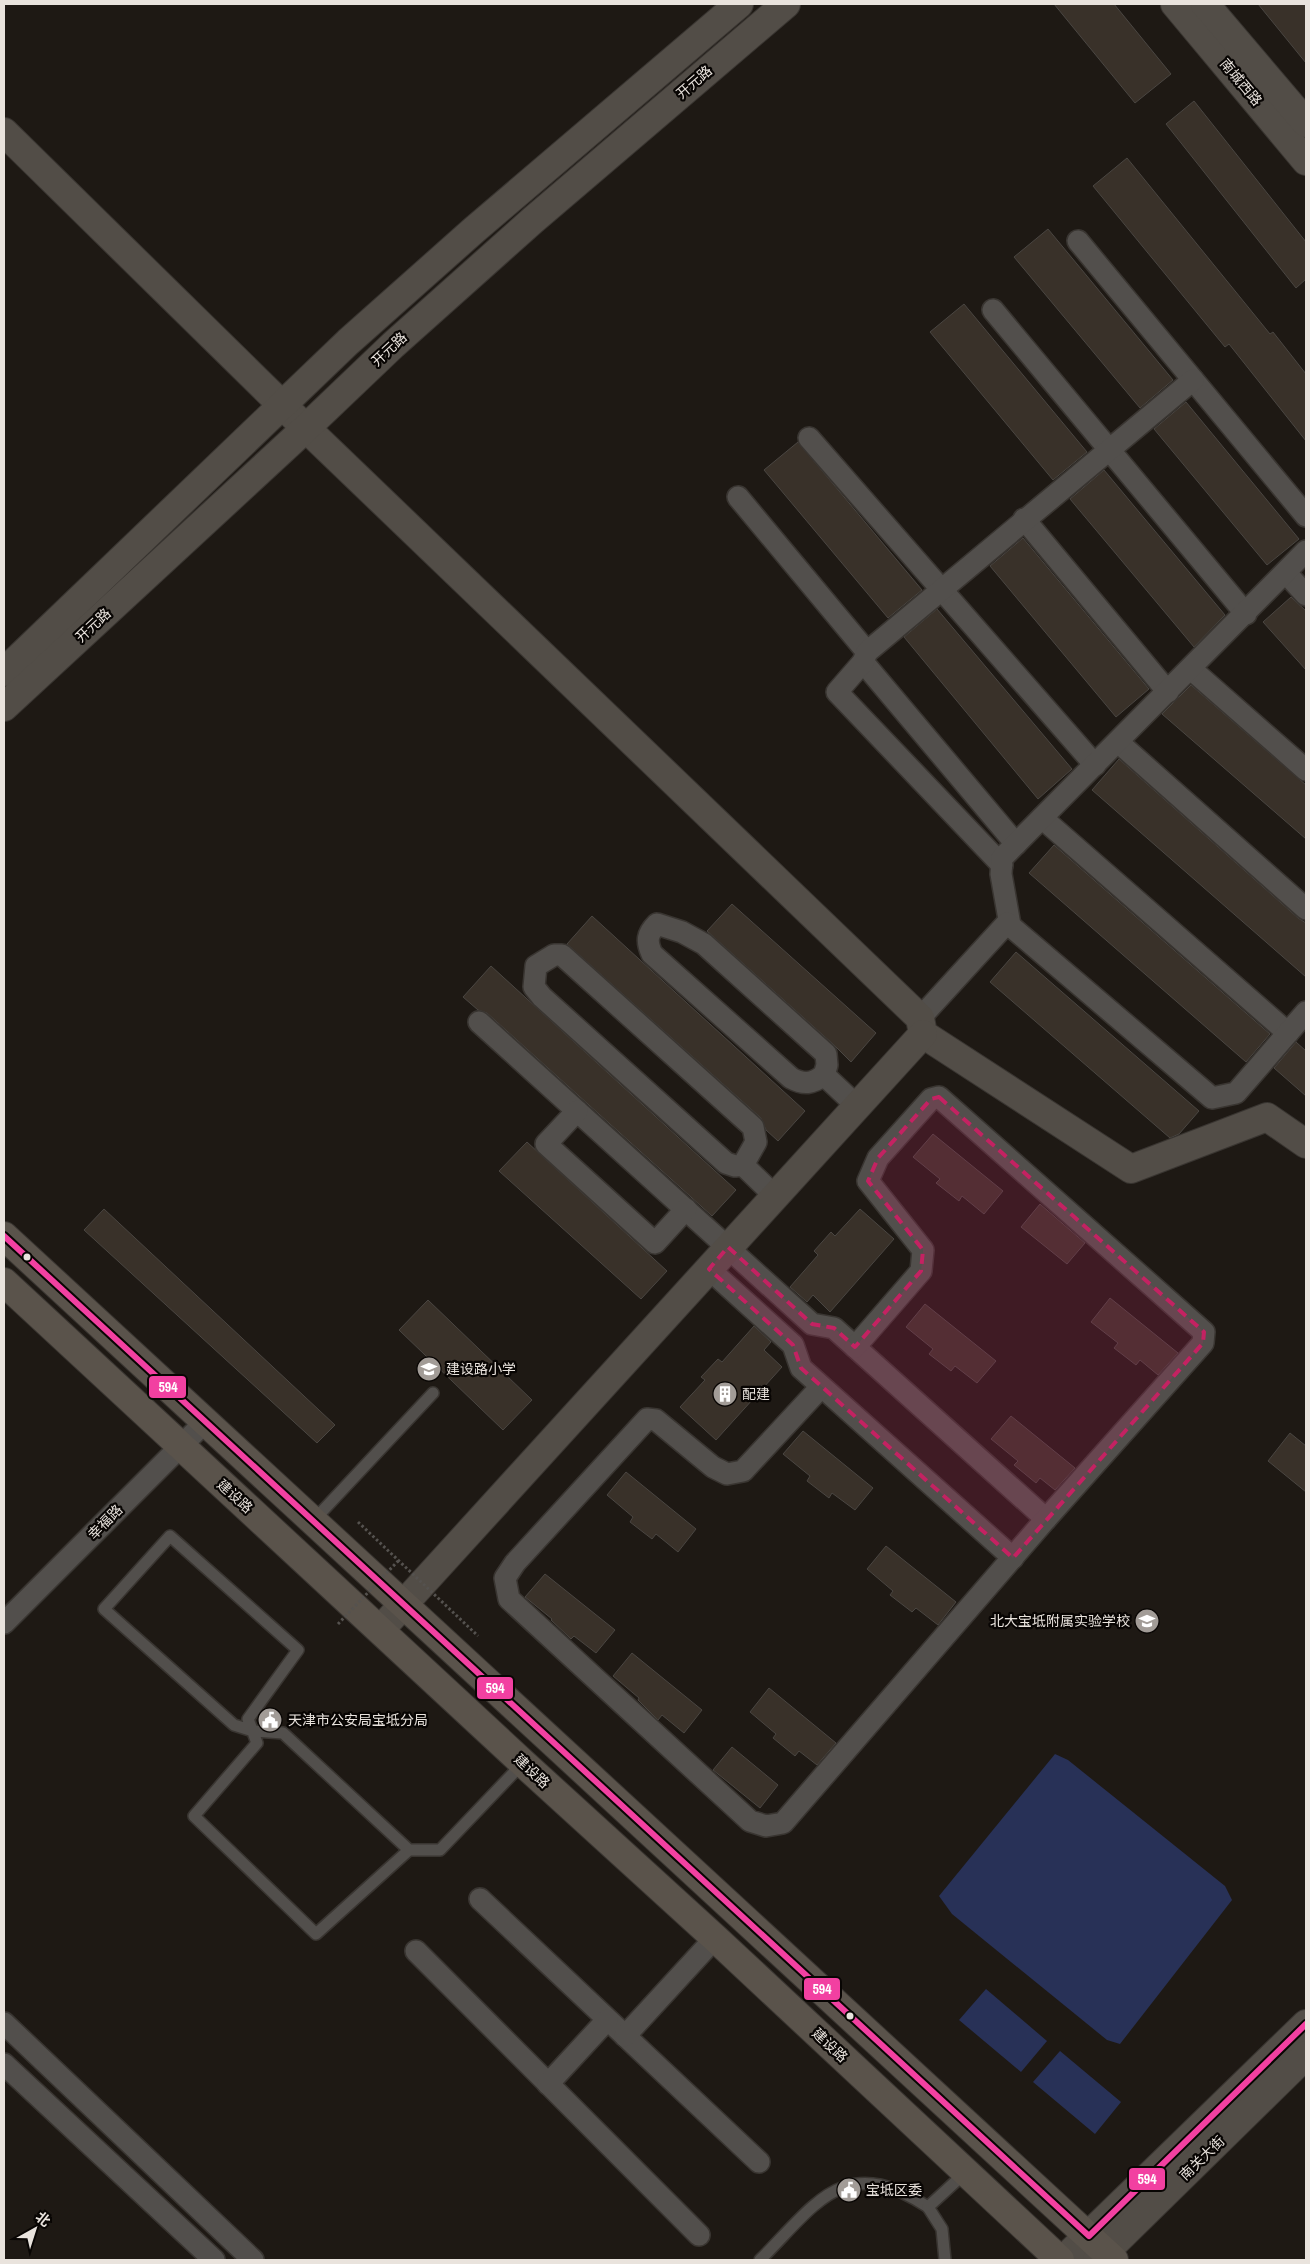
<svg xmlns="http://www.w3.org/2000/svg" width="1310" height="2264" viewBox="0 0 1310 2264" font-family="'Archivo Narrow','Noto Sans SC',sans-serif">
<style>
.green{fill:#283157}
.building{fill:#393129;stroke:#4a4642}
.lines{fill:none;stroke-linecap:round;stroke-linejoin:round}
.lane-casing{stroke:#393531;stroke-width:14}
.street-casing{stroke:#393531;stroke-width:24}
.secondary-casing{stroke:#393531;stroke-width:30}
.primary-casing{stroke:#393531;stroke-width:30}
.lane{stroke:#524f4c;stroke-width:11}
.street{stroke:#524f4c;stroke-width:21}
.secondary{stroke:#524d47;stroke-width:28}
.primary{stroke:#5a534b;stroke-width:28}
.path-bridge{stroke:#55524f;stroke-width:3;stroke-dasharray:2.5 2.5;stroke-linecap:butt}
.bus-1-casing{stroke:#080503;stroke-width:10}
.bus-1{stroke:#f240a1;stroke-width:6}
.marked{fill:#c42262;fill-opacity:0.2;stroke:#c42262;stroke-width:4;stroke-dasharray:10 6;stroke-linejoin:round}
.bus-dot{fill:#e9e3dd;stroke:#080503;stroke-width:2}
.labels{text-anchor:middle;stroke-width:4.5;stroke-linejoin:round;paint-order:stroke}
.street-label{font-size:14px;fill:#e9e3dd;stroke:#080503}
.poi-label{font-size:14px;fill:#e9e3dd;stroke:#080503;text-anchor:start}
.line-badge{stroke:#080503;stroke-width:2}
.badge-label{font-size:14px;text-anchor:middle;font-weight:bold;fill:#fff}
</style>
<rect width="100%" height="100%" fill="#1e1914"/>
<g class="green">
<polygon points="1055,1754 1068,1760 1225,1886 1232,1900 1120,2044 1107,2040 952,1914 939,1896"/>
<polygon points="986,1989 1047,2041 1021,2072 959,2020"/>
<polygon points="1060,2051 1121,2102 1095,2134 1033,2082"/>
</g>
<g class="building">
<polygon points="1054,4 1114,4 1171,74 1135,103"/>
<polygon points="1258,4 1306,4 1306,63"/>
<polygon points="1194,101 1306,242 1306,279 1296,288 1166,124"/>
<polygon points="1127,158 1270,334 1273,332 1306,374 1306,441 1229,344 1225,347 1093,186"/>
<polygon points="1048,229 1173,380 1140,408 1014,257"/>
<polygon points="964,304 1087,452 1053,480 930,332"/>
<polygon points="1186,402 1299,539 1267,565 1154,429"/>
<polygon points="798,442 922,590 888,618 764,470"/>
<polygon points="1104,470 1225,615 1194,647 1070,499"/>
<polygon points="1023,538 1149,689 1116,717 990,566"/>
<polygon points="1291,597 1306,611 1306,670 1263,622"/>
<polygon points="937,609 1072,769 1038,799 904,637"/>
<polygon points="1191,685 1306,785 1306,839 1162,714"/>
<polygon points="1119,759 1298,918 1306,923 1306,977 1092,790"/>
<polygon points="1054,845 1270,1034 1246,1062 1029,873"/>
<polygon points="732,904 876,1033 851,1062 834,1045 707,931"/>
<polygon points="592,916 805,1111 778,1141 766,1130 761,1118 567,944"/>
<polygon points="1016,952 1199,1111 1179,1134 1170,1138 990,982"/>
<polygon points="491,966 736,1190 712,1216 487,1013 478,1010 463,997"/>
<polygon points="1296,1042 1306,1051 1306,1096 1274,1068"/>
<polygon points="933,1134 1003,1191 984,1214 962,1196 959,1201 936,1183 940,1179 913,1157"/>
<polygon points="527,1142 667,1271 641,1299 499,1171"/>
<polygon points="1040,1204 1085,1243 1067,1264 1021,1227"/>
<polygon points="104,1209 335,1425 317,1443 84,1230"/>
<polygon points="860,1209 894,1239 830,1312 813,1295 807,1302 790,1287 818,1255 814,1251 831,1232 835,1236"/>
<polygon points="1110,1298 1178,1353 1158,1375 1140,1360 1136,1365 1114,1348 1118,1343 1091,1322"/>
<polygon points="428,1300 532,1400 503,1430 399,1330"/>
<polygon points="925,1304 996,1361 977,1383 955,1366 951,1371 929,1354 933,1349 906,1327"/>
<polygon points="754,1326 771,1342 764,1350 782,1367 716,1440 680,1407 705,1380 701,1377 718,1359 722,1362"/>
<polygon points="1011,1416 1075,1468 1055,1490 1040,1478 1036,1483 1014,1465 1018,1461 991,1439"/>
<polygon points="803,1431 873,1488 855,1510 832,1493 829,1498 807,1481 810,1476 783,1454"/>
<polygon points="1290,1433 1306,1446 1306,1492 1268,1461"/>
<polygon points="626,1472 696,1529 678,1552 656,1534 652,1539 630,1522 633,1517 607,1495"/>
<polygon points="886,1546 956,1602 938,1625 916,1608 912,1612 890,1595 893,1591 867,1569"/>
<polygon points="545,1574 615,1630 596,1653 574,1636 571,1639 551,1620 552,1619 525,1597"/>
<polygon points="632,1653 702,1710 684,1733 662,1715 658,1720 638,1700 639,1698 613,1676"/>
<polygon points="769,1688 836,1743 817,1765 799,1751 795,1756 773,1738 776,1734 750,1712"/>
<polygon points="732,1747 778,1785 760,1808 713,1770"/>
</g>
<g class="lines">
<defs>
<g id="lane">
<polyline points="314,1520 433,1393"/>
<polyline points="409,1850 283,1733 253,1731 234,1725 104,1609 170,1536 298,1650 248,1719 257,1743 194,1816 316,1934 409,1850 440,1850 523,1763"/>
<path d="M760,2260C817,2203 844,2152 928,2207"/>
<polyline points="945,2260 942,2229 928,2207 966,2172"/>
</g>
<g id="street">
<polyline points="1078,241 1306,516"/>
<polyline points="993,310 1246,614"/>
<polyline points="809,438 1095,765"/>
<polyline points="738,497 867,652"/>
<polyline points="1024,519 1168,692"/>
<polyline points="1286,573 1306,595"/>
<polyline points="863,662 1016,844"/>
<polyline points="1191,669 1306,770"/>
<polyline points="1118,742 1306,909"/>
<polyline points="1042,818 1288,1033"/>
<polyline points="1002,865 837,692 863,662 867,652 1193,380"/>
<polyline points="1010,925 1001,874 1002,858 1306,551"/>
<polyline points="920,1018 1007,923 1212,1098 1236,1093 1306,1012"/>
<polyline points="479,1022 812,1324 834,1328 1046,1519"/>
<path d="M824,1075C812,1084 804,1085 791,1078L652,954C646,941 647,934 657,924L682,932L704,944L826,1054L827,1065L824,1075L857,1106"/>
<polyline points="577,1111 546,1144 655,1243 686,1209"/>
<polyline points="743,1165 735,1166 726,1163 542,997 534,987 536,966 554,955 562,955 753,1127 756,1142 743,1165 775,1196"/>
<polyline points="709,1269 793,1345 801,1368 1013,1558"/>
<polyline points="821,1387 743,1471 727,1474 713,1467 656,1420 647,1419 515,1563 505,1578 509,1599 750,1821 766,1826 783,1823 1046,1519 1203,1343 1204,1332 939,1097 931,1099 878,1158 868,1181 923,1250 921,1271 855,1347"/>
<polyline points="4,1623 206,1421"/>
<polyline points="480,1899 759,2162"/>
<polyline points="416,1951 699,2235"/>
<polyline points="4,2023 253,2260"/>
<polyline points="625,2036 715,1938"/>
<polyline points="4,2064 214,2260"/>
<polyline points="548,2084 607,2020"/>
</g>
<g id="secondary">
<polyline points="1175,4 1306,161"/>
<polyline points="1205,4 1306,123"/>
<polyline points="4,132 282,405 920,1018 923,1034 1131,1169 1267,1117 1306,1144"/>
<polyline points="4,672 348,342 474,230 739,4"/>
<polyline points="4,707 306,428 393,345 533,220 786,4"/>
<polyline points="381,1629 923,1034"/>
<polyline points="1063,2260 1306,2024"/>
<polyline points="1097,2260 1306,2055"/>
</g>
<g id="primary">
<polyline points="4,1236 1114,2260"/>
<polyline points="4,1282 523,1763 715,1938 1060,2260"/>
</g>
</defs>
<use href="#lane" class="lane-casing"/>
<use href="#street" class="street-casing"/>
<use href="#secondary" class="secondary-casing"/>
<use href="#primary" class="primary-casing"/>
<use href="#lane" class="lane"/>
<use href="#street" class="street"/>
<use href="#secondary" class="secondary"/>
<use href="#primary" class="primary"/>
<g class="path-bridge">
<polyline points="358,1522 478,1636"/>
<polyline points="338,1624 399,1560"/>
</g>
<defs>
<polyline id="bus-1" points="4,1236 1089,2236 1306,2024"/>
</defs>
<use href="#bus-1" class="bus-1-casing"/>
<use href="#bus-1" class="bus-1"/>
</g>
<path class="marked" d="M939,1097L1204,1332L1203,1343L1013,1558L801,1368L793,1345L709,1269L728,1247L812,1324L834,1328L855,1347L921,1271L923,1250L868,1181L878,1158L931,1099Z"/>
<defs>
<symbol id="school-disc" viewBox="-11 -11 22 22"><circle r="9.5" fill="#a29c97" stroke="#080503"/><path d="M0-5L7-2L0 1L-7-2ZM-4 1L0 2.5L4 1V4Q0 6-4 4Z" fill="#fff"/></symbol>
<symbol id="building-disc" viewBox="-11 -11 22 22"><circle r="9.5" fill="#a29c97" stroke="#080503"/><path d="M-4-6H4V6H1V3H-1V6H-4ZM-2.5-4.3h1.7v1.8h-1.7ZM.8-4.3h1.7v1.8H.8ZM-2.5-1h1.7V.8h-1.7ZM.8-1h1.7V.8H.8Z" fill="#fff"/></symbol>
<symbol id="civic-disc" viewBox="-11 -11 22 22"><circle r="9.5" fill="#a29c97" stroke="#080503"/><path d="M-.6-6.5H3V-4.5H.6V-3L4-1V1h2V6H-6V1h2V-1L-.6-3ZM-1.2 2.5V6h2.4V2.5Z" fill="#fff"/></symbol>
</defs>
<g fill-rule="evenodd">
<use href="#school-disc" x="415" y="1355" width="28" height="28"/>
<use href="#building-disc" x="711" y="1380" width="28" height="28"/>
<use href="#school-disc" x="1133" y="1607" width="28" height="28"/>
<use href="#civic-disc" x="256" y="1706" width="28" height="28"/>
<use href="#civic-disc" x="835" y="2176" width="28" height="28"/>
</g>
<g class="bus-dot">
<circle cx="27" cy="1257" r="4.5"/>
<circle cx="850" cy="2016" r="4.5"/>
</g>
<g class="labels">
<g class="street-label">
<text transform="translate(694 82) rotate(-41)" y="5">开元路</text>
<text transform="translate(1241 82) rotate(50)" y="5">南城西路</text>
<text transform="translate(389 349) rotate(-43)" y="5">开元路</text>
<text transform="translate(93 625) rotate(-43)" y="5">开元路</text>
<text transform="translate(235 1496) rotate(42)" y="5">建设路</text>
<text transform="translate(105 1522) rotate(-45)" y="5">幸福路</text>
<text transform="translate(532 1771) rotate(43)" y="5">建设路</text>
<text transform="translate(830 2045) rotate(43)" y="5">建设路</text>
<text transform="translate(1202 2158) rotate(-44)" y="5">南关大街</text>
</g>
<g class="poi-label">
<text x="446" y="1374">建设路小学</text>
<text x="742" y="1399">配建</text>
<text x="1130" y="1626" text-anchor="end">北大宝坻附属实验学校</text>
<text x="288" y="1725">天津市公安局宝坻分局</text>
<text x="866" y="2195">宝坻区委</text>
</g>
</g>
<g class="line-badge">
<rect x="148" y="1375" width="39" height="24" rx="5" fill="#f240a1"/>
<rect x="476" y="1676" width="38" height="24" rx="5" fill="#f240a1"/>
<rect x="803" y="1977" width="38" height="24" rx="5" fill="#f240a1"/>
<rect x="1128" y="2167" width="38" height="24" rx="5" fill="#f240a1"/>
</g>
<g class="badge-label">
<text x="168" y="1392">594</text>
<text x="495" y="1693">594</text>
<text x="822" y="1994">594</text>
<text x="1147" y="2184">594</text>
</g>
<rect width="1310" height="2264" fill="none" stroke="#e9e3dd" stroke-width="10"/>
<g transform="translate(35 2229) rotate(39)" stroke="#080503" stroke-width="4" paint-order="stroke">
<path d="M0-4L9 19L0 12L-9 19Z" fill="#e9e3dd"/>
<text y="-8" font-size="14" font-weight="bold" text-anchor="middle" fill="#e9e3dd">北</text>
</g>
</svg>
